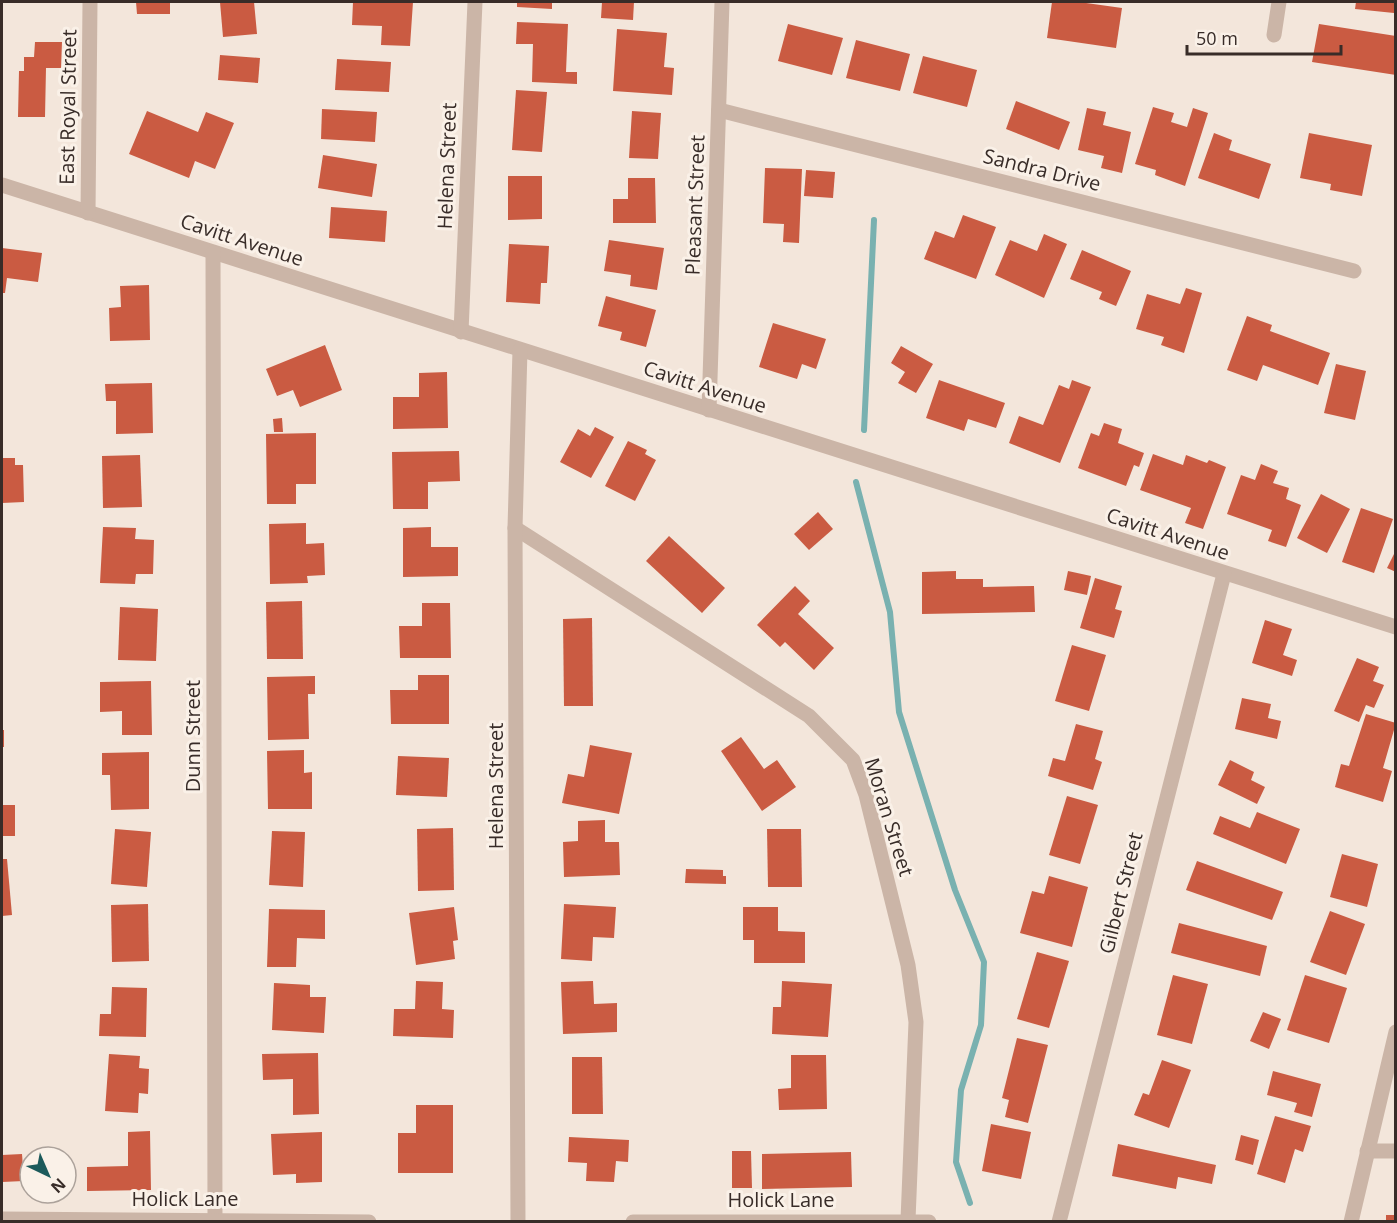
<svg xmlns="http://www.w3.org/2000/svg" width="1397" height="1223" viewBox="0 0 1397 1223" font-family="'Open Sans',sans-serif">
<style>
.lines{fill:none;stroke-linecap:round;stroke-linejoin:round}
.stream{stroke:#79b1b0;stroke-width:6}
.building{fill:#ca5b42}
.minor{stroke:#cbb5a7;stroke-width:15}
.labels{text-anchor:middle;stroke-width:6;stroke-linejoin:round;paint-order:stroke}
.street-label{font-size:20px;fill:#382c28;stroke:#faf1e8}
</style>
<rect width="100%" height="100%" fill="#f3e6db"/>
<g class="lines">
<g class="stream">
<polyline points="864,430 874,220"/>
<polyline points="856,482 890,612 899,712 955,890 984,962 981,1025 961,1090 956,1162 970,1203"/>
</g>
</g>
<g class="building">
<polygon points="136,2 170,2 170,14 137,14"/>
<polygon points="220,2 254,2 257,34 223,37"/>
<polygon points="353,2 413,2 410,46 381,45 382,26 352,25"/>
<polygon points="517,2 552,2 552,9 517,7"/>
<polygon points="602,2 634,2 633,20 601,18"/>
<polygon points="1052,2 1079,2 1122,8 1116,48 1047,38"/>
<polygon points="1356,2 1395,2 1394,13 1355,9"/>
<polygon points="517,22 568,24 566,72 577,72 577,84 532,82 533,44 516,44"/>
<polygon points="788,24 843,38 832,75 778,61"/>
<polygon points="1319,24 1396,36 1396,75 1312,62"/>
<polygon points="617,29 667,33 664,67 674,68 672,95 613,91"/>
<polygon points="856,40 910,54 900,91 846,78"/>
<polygon points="35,42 62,42 61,68 46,68 45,117 18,117 19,71 24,71 24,57 34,57"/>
<polygon points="220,55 260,58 258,83 218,80"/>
<polygon points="923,56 977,70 967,107 913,93"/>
<polygon points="337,59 391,62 389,92 335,90"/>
<polygon points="516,90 547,92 542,152 512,150"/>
<polygon points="1016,101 1070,122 1059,150 1006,129"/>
<polygon points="1153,107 1174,113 1171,122 1187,127 1193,108 1208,113 1185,186 1155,175 1156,170 1135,164"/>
<polygon points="1087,108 1106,112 1103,125 1131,132 1122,173 1101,168 1104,156 1078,150"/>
<polygon points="322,109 377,112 375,142 321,139"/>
<polygon points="147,111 198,132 206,112 234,123 215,169 195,161 189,178 129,154"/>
<polygon points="632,111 661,113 658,159 629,158"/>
<polygon points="1214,133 1232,140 1229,150 1271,164 1259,199 1198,178"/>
<polygon points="1309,133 1372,145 1362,196 1330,190 1331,184 1300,178"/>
<polygon points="323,155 377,164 372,197 318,188"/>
<polygon points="765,168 802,169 799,243 783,242 784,224 763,223"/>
<polygon points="806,170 835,172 833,198 804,196"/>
<polygon points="508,176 542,176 542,219 508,220"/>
<polygon points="628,178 655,178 656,223 613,223 613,199 628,199"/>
<polygon points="331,207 387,211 385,242 329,238"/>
<polygon points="963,215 996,227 976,279 924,259 935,231 954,238"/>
<polygon points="1044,234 1067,244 1044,298 995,275 1010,240 1037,251"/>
<polygon points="609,240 664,248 657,290 630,286 631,275 604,271"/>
<polygon points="509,244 549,246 547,283 541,283 540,304 506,302"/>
<polygon points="2,248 42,253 38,282 7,278 5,293 2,293"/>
<polygon points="1082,250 1131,271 1116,306 1099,299 1102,292 1070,279"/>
<polygon points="149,285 150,340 110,341 109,308 121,307 120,286"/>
<polygon points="1186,288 1202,293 1184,353 1161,345 1164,337 1136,329 1147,294 1180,304"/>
<polygon points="606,296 656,310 646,347 620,340 622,332 598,326"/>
<polygon points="1247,316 1272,325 1270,331 1330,353 1318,385 1263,365 1257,381 1227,370"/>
<polygon points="773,323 826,339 816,369 802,364 797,379 759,367"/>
<polygon points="325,345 342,390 300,407 293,390 277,396 266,369"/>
<polygon points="901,346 933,364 916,393 898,383 905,372 891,363"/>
<polygon points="1336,364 1366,371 1355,420 1324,413"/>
<polygon points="447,372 448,428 393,429 393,397 419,397 419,373"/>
<polygon points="939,380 1005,403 996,428 968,419 964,431 926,418"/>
<polygon points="1072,380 1091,387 1060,463 1009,443 1019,416 1043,425 1059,385 1069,389"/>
<polygon points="152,383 153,433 116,434 116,401 106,401 105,384"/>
<polygon points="282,418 283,432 274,432 273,419"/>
<polygon points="1104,423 1122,429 1118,443 1144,453 1139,467 1134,465 1126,486 1078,468 1091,433 1099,436"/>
<polygon points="595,427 614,437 591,478 560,462 578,429 590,436"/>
<polygon points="316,433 316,484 296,484 296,504 267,504 266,434"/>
<polygon points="628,441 647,450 645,454 656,460 635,501 605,486"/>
<polygon points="459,451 460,481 428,482 428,509 393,509 392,452"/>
<polygon points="1153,454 1183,465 1186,455 1207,463 1209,460 1226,467 1203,529 1185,523 1191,508 1140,490"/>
<polygon points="140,455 142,507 103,508 102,456"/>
<polygon points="2,458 15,458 15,465 23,465 24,502 2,503"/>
<polygon points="1261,464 1278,471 1273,483 1289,488 1286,499 1301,505 1286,547 1268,541 1272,530 1227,514 1241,475 1255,480"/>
<polygon points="1321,494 1350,509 1327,553 1297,538"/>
<polygon points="1361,508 1393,519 1374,573 1342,562"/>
<polygon points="818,512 833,529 809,550 794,534"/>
<polygon points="306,523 306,544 324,543 325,575 307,576 308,583 270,584 269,524"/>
<polygon points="103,527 136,528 135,539 154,540 153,574 136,574 135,584 100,583"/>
<polygon points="431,527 431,547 458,547 458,576 403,577 403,528"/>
<polygon points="669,536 725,588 702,613 646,561"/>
<polygon points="1396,550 1396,572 1387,568"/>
<polygon points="956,571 956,579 983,579 983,587 1034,586 1035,612 922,614 922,572"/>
<polygon points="1068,571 1091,576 1087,595 1064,590"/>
<polygon points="1095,578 1122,586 1115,609 1122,611 1114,638 1080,628"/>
<polygon points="795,586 810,601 798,614 834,648 814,670 785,642 780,647 757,625"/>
<polygon points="302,601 303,659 267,659 266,602"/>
<polygon points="422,603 450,603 451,658 400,658 399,626 422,626"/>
<polygon points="120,607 158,609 156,661 118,660"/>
<polygon points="592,618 593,706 564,706 563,619"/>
<polygon points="1265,620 1292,629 1283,655 1297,660 1292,676 1252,663"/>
<polygon points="1072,645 1106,655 1089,711 1055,701"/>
<polygon points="1357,658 1379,667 1373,681 1384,685 1374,708 1366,705 1359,722 1334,711"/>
<polygon points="418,675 449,675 449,724 391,724 390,690 418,690"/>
<polygon points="315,676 315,694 308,694 309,739 268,740 267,677"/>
<polygon points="151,681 152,735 122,735 122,711 100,712 100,682"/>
<polygon points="1242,698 1271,704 1268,718 1281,721 1277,739 1235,729"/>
<polygon points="1366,714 1396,723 1383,768 1392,771 1383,802 1335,787 1341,764 1349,766"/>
<polygon points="1076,724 1103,731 1095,759 1102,762 1093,790 1048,776 1053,758 1065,761"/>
<rect x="2" y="730" width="2" height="17"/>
<polygon points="741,737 764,769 777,760 796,787 762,811 721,751"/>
<polygon points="590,745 632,753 619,814 562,803 568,774 584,777"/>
<polygon points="304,750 304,773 312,772 312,809 268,809 267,751"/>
<polygon points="149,752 149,809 111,810 110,775 102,775 102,753"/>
<polygon points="398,756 449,758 447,797 396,795"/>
<polygon points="1230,760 1254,772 1251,780 1265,787 1257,804 1218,785"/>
<polygon points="1067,796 1098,805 1080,864 1049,855"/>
<rect x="2" y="805" width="13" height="31"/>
<polygon points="1257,812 1300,829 1286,864 1213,834 1220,816 1250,828"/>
<polygon points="605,820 605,842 619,842 620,875 564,877 563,842 578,841 578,821"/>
<polygon points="453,828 454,890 418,891 417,829"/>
<polygon points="115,829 151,832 147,887 111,884"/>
<polygon points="767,829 801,829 802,887 768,887"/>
<polygon points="272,831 305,832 303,887 269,885"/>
<polygon points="1342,854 1378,864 1367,907 1330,897"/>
<polygon points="2,859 7,859 12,915 2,916"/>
<polygon points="1197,861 1283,892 1272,920 1186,890"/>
<polygon points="686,869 723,870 723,876 726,876 726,884 685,883"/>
<polygon points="1049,876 1088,887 1072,947 1020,933 1032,891 1044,894"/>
<polygon points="148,904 149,961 112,962 111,905"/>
<polygon points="564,904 616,907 614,938 593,937 592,961 561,959"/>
<polygon points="454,907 458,940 453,941 455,959 416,965 409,913"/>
<polygon points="743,907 778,907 778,931 805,932 805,963 754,963 754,940 743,940"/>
<polygon points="269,909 325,910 325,939 297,938 296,967 267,967"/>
<polygon points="1330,911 1365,924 1346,975 1310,962"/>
<polygon points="1179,923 1267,946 1260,976 1171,953"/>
<polygon points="1037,952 1069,961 1049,1028 1017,1019"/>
<polygon points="1173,975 1208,984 1192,1044 1157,1035"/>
<polygon points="1305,975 1347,988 1329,1043 1287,1030"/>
<polygon points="416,981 443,982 442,1009 454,1010 453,1038 393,1036 394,1009 415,1009"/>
<polygon points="593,981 594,1004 617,1003 617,1032 563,1034 561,982"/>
<polygon points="782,981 832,984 828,1037 772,1034 773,1007 781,1007"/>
<polygon points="274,983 310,985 310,997 326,997 324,1033 272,1030"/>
<polygon points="112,987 147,988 146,1037 99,1036 100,1014 111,1014"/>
<polygon points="1263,1012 1281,1019 1269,1049 1250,1041"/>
<polygon points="1017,1038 1048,1045 1028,1123 1005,1117 1009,1100 1002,1098"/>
<polygon points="318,1053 319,1114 293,1115 293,1079 263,1080 262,1054"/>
<polygon points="109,1054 140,1056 139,1068 149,1069 148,1094 139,1093 138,1113 105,1111"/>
<polygon points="791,1055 826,1055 827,1109 779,1110 778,1089 791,1088"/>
<polygon points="572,1057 602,1057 603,1114 572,1114"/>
<polygon points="1162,1060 1191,1070 1169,1128 1134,1115 1143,1093 1149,1095"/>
<polygon points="1273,1071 1321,1084 1312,1117 1294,1112 1297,1103 1267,1095"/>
<polygon points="416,1105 453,1105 453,1173 398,1173 398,1133 416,1133"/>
<polygon points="1275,1116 1311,1126 1303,1152 1295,1149 1285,1183 1257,1174"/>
<polygon points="991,1124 1031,1132 1021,1179 982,1171"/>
<polygon points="150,1131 151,1190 87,1191 87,1167 128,1166 128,1132"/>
<polygon points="322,1132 322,1182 296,1183 296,1174 273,1175 271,1134"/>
<polygon points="1241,1135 1259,1140 1253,1165 1235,1160"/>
<polygon points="569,1137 629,1140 628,1162 616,1161 614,1182 586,1181 587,1163 568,1162"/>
<polygon points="1118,1144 1216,1165 1212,1184 1178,1177 1176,1189 1112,1176"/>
<polygon points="732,1151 751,1151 752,1188 732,1188"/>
<polygon points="851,1152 852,1187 762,1189 762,1154"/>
<polygon points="22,1154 24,1181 2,1182 2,1155"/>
<rect x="1386" y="1215" width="10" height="7"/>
</g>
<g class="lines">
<g class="minor">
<polyline points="1274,35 1279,2"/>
<polyline points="719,110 1354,271"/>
<polyline points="2,185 1396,627"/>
<polyline points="88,213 90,2"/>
<polyline points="213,253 215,1219"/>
<polyline points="461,332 475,2"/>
<polyline points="709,410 722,2"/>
<polyline points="515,528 809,716 853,760 866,795 908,965 916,1022 908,1220"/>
<polyline points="1367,1151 1396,1151"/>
<polyline points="2,1219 369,1222"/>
<polyline points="518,1222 515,528 520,350"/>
<polyline points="633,1222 929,1222"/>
<polyline points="1059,1222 1224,574"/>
<polyline points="1351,1222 1396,1032"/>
</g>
</g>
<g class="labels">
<g class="street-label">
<text transform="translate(68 107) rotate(-89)" y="7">East Royal Street</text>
<text transform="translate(447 166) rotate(-88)" y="7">Helena Street</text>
<text transform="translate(1042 170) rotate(14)" y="7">Sandra Drive</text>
<text transform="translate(695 205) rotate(-88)" y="7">Pleasant Street</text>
<text transform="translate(242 240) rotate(18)" y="7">Cavitt Avenue</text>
<text transform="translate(705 387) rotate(18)" y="7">Cavitt Avenue</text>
<text transform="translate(1168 534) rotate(18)" y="7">Cavitt Avenue</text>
<text transform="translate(193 736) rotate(-90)" y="7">Dunn Street</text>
<text transform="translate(496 786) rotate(-90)" y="7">Helena Street</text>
<text transform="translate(889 817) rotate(73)" y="7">Moran Street</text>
<text transform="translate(1121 893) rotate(-76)" y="7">Gilbert Street</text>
<text x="185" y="1206">Holick Lane</text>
<text x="781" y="1207">Holick Lane</text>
</g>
</g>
<rect width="1397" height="1223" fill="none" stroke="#382c28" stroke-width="6"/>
<g transform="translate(48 1175) rotate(136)"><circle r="28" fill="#faf1e8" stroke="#aca29b" stroke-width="1.5"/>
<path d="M0-4.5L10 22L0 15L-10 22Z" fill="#1c5a5b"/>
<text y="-9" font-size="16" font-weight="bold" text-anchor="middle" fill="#382c28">N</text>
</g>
<path d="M1187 45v9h154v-9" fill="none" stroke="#382c28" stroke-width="3"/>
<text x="1196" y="45" font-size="18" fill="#382c28" stroke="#faf1e8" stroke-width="4.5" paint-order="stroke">50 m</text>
</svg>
